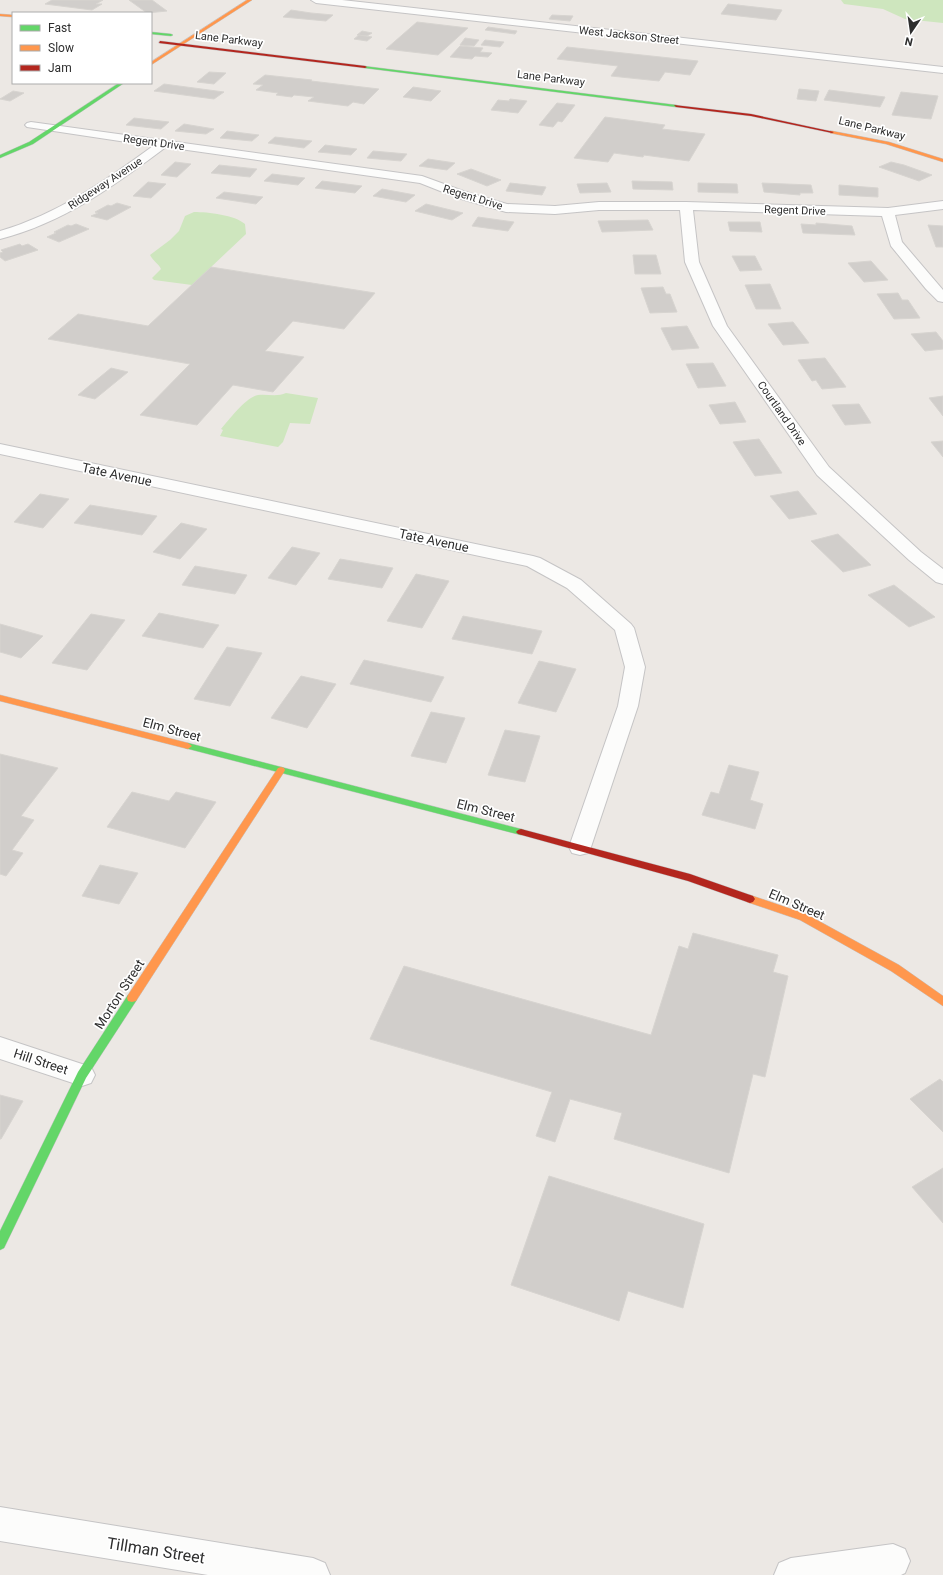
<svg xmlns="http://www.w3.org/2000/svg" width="943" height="1575" viewBox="0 0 943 1575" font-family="Roboto,sans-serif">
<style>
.green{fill:#cee6be}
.building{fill:#d1cecb;stroke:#d7d4d0}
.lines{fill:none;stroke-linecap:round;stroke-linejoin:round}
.street-casing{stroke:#c5c4c5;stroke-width:2}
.fast-casing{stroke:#c5c4c5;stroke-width:1}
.slow-casing{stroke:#c5c4c5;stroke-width:1}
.jam-casing{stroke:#c5c4c5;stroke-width:1}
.street{fill:#fcfcfb;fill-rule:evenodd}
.fast{fill:#63d668;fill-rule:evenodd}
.slow{fill:#ff974d;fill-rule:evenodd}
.jam{fill:#b3261e;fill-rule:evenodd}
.labels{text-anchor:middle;stroke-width:3.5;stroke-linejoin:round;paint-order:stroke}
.far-street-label{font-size:11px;fill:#2e2e2e;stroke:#fff}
.street-label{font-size:13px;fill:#2e2e2e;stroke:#fff}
.near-street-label{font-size:16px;fill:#2e2e2e;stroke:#fff}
</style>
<rect width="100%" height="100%" fill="#ece8e4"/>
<g class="green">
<polygon points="841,0 943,0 943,23 905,19 883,9 844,4"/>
<path d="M194,212C208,212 235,215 245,224L246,234L192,285L154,280L152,278L161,269C159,264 153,261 150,255L170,240L179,231L185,216Z"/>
<path d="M286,393L318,398L310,424L290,423L283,442L278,447L220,436L223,430L221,429C229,420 246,397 258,395C267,394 278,397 286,393Z"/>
</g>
<g class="building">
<polygon points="52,0 103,0 96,4 102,4 92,10 45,4"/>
<polygon points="129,0 152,0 167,11 147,13"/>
<polygon points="728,4 782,10 776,20 721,14"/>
<polygon points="291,10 311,13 333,15 326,21 283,17"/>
<polygon points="552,15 573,16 570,21 549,19"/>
<polygon points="417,22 468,28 438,55 386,49"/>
<polygon points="488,27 517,31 515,34 485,30"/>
<polygon points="362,31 372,33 367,36 357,35"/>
<polygon points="359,35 372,37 367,41 354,39"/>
<polygon points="465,38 479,40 474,46 460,45"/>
<polygon points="485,40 504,42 500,47 481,45"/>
<polygon points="460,46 483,48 480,52 492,53 488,57 475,56 472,59 450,57"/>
<polygon points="567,47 698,61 690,75 665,72 659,81 611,76 618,66 557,59"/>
<polygon points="209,72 226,73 214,84 197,82"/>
<polygon points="265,75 312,80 311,81 379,89 364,104 353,102 348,106 308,101 314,97 294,95 292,97 276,95 278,93 256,90 263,85 253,84"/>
<polygon points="164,84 224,92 214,99 154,91"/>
<polygon points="413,87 441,91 431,101 403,97"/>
<polygon points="799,89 819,91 816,101 797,99"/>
<polygon points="829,90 885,97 880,107 824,100"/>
<polygon points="13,91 24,93 10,101 0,99"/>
<polygon points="901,92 938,96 931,119 892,115"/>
<polygon points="510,99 527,101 518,113 491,110 498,100 509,101"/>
<polygon points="557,103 575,105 562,122 558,121 553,127 539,125"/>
<polygon points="605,117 665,125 662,129 705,134 689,161 644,155 643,157 614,153 608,162 574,158"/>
<polygon points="134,118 169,122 161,129 126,125"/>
<polygon points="184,124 214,129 206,134 175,131"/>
<polygon points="227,131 259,135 252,141 220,138"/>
<polygon points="275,137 312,141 304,148 268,143"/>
<polygon points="325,145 357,149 351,155 318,152"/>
<polygon points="373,151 407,154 401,161 367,158"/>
<polygon points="428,159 455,163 447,170 419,166"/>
<polygon points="175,162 191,164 177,177 161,175"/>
<polygon points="891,162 904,165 932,175 919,181 879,167"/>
<polygon points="219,165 257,169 250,177 211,173"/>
<polygon points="471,169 501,180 487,186 457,174"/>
<polygon points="272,174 305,178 298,185 264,181"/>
<polygon points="322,181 362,186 355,193 315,188"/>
<polygon points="632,181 672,182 673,190 633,189"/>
<polygon points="148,182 166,184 151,198 133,196"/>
<polygon points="510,183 546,187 542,195 506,191"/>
<polygon points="607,183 611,192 580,193 577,184"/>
<polygon points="698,183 737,184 738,193 698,192"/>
<polygon points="762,183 811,185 813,193 800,193 800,195 764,192"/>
<polygon points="839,185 878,188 878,197 839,195"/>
<polygon points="382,189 415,195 406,202 373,196"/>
<polygon points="224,192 263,197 256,204 216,198"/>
<polygon points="117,203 131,207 107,220 91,216 98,213 95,212 108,205 111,206"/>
<polygon points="426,204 463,213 452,220 415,211"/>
<polygon points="478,217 514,222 508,231 472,226"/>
<polygon points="648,220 653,230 602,232 598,221"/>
<polygon points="728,222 760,222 762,232 730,231"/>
<polygon points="816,223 852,226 855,235 803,233 801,224 816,225"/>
<polygon points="76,224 89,229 59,242 47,237 56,233 54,232 68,225 71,226"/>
<polygon points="928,225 943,226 943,247 936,247"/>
<polygon points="20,244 22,246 28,244 38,250 5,261 0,257 0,253 3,252 1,250"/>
<polygon points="633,255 656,255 661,274 635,274"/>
<polygon points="732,256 755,256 762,270 740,271"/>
<polygon points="871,261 888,280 864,282 848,263"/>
<polygon points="211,267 375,293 344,329 293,321 265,351 304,357 273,392 233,385 197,425 140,415 190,364 48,339 78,314 148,326"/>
<polygon points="770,284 781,309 756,309 745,285"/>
<polygon points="663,287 666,294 670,294 677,312 650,313 641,288"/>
<polygon points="898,293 902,300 908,300 920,318 894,319 877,294"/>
<polygon points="793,322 809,343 783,345 768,324"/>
<polygon points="687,326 699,348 672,350 661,328"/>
<polygon points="936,332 943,341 943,349 925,351 911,334"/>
<polygon points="825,358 846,387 822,389 816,380 812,381 798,360"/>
<polygon points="713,363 726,386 698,388 686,364"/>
<polygon points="111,368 128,372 95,399 78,395"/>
<polygon points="943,396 943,416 929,398"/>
<polygon points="735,402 746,422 720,424 709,405"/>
<polygon points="859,404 871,423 845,425 832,405"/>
<polygon points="759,439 782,473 755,476 733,442"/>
<polygon points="943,441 943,457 931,442"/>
<polygon points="798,491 817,514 789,519 770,496"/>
<polygon points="40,494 69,499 43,528 14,522"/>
<polygon points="90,505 157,516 142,535 74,523"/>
<polygon points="181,523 207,529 180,559 153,552"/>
<polygon points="838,534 871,565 843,572 811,541"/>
<polygon points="292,547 320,553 296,585 268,578"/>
<polygon points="340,559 393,568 382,588 328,579"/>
<polygon points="195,566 247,575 235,594 182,585"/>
<polygon points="416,574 449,581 422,628 387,621"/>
<polygon points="894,585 935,617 909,627 868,595"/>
<polygon points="159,613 219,625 203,648 142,636"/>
<polygon points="91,614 125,620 87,670 52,663"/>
<polygon points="463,616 542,631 532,654 452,639"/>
<polygon points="0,624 43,636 21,658 0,652"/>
<polygon points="227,647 262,653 230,706 194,699"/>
<polygon points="364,660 444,677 431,702 350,684"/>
<polygon points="539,661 576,669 556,712 518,703"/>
<polygon points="301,676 336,684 307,728 271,718"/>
<polygon points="431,712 465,718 446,763 411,756"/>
<polygon points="505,730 540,736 525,782 488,775"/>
<polygon points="0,754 58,768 21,816 34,820 12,850 23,853 6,876 0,874"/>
<polygon points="729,765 759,772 750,800 763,804 755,829 702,815 711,792 719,794"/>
<polygon points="132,792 169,801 176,792 216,802 185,848 107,827"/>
<polygon points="100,865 138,873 119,904 82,896"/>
<polygon points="693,933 778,955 773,972 788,976 765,1077 753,1074 729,1173 614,1139 622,1113 570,1099 555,1142 536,1136 552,1092 370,1039 404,966 651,1035 679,946 688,949"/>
<polygon points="940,1079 943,1082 943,1132 910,1099"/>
<polygon points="0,1095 23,1101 1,1139 0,1139"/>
<polygon points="943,1168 943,1223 912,1187"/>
<polygon points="549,1176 704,1224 683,1308 628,1291 619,1321 511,1285"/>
</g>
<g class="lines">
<defs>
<g id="street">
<polygon points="311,0 342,0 943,67 943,73 316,3"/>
<path d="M31,122L422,176L466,192L507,204L555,206L599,202H686L888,208L943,201V209L895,215L902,242L943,290V302L938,301L926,289L891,246L882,216L693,210L699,262L727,326L829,467L921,552L943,569V584L936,582L909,560L817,475L713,326L685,262L680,210H599L555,214L506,212L458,198L420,183L166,147C114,186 63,223 0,239V231C58,214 105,181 153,146L27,127L25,125L27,123Z"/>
<polygon points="0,444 533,556 540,558 581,580 631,624 634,628 645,667 638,706 591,847 588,853 580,855 572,853 569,847 618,706 625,667 615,630 567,588 527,566 0,454"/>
<polygon points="0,1037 91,1067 95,1075 91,1083 82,1086 0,1059"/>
<polygon points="0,1507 313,1558 325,1563 330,1575 208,1575 0,1541"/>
<polygon points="893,1544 905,1549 910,1561 905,1573 901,1575 774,1575 779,1563 791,1558"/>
</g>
<g id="fast">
<polygon points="151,32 171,34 173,35 171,36 151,34"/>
<polygon points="363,66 676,105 678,106 676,107 365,68"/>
<polygon points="119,83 124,83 33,144 0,158 0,155 29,142"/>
<polygon points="188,743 521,829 524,830 526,832 524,834 521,835 185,748 184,746"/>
<polygon points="132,994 136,995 137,998 136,1001 86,1078 4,1248 0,1250 0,1231 78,1072 128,995"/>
</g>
<g id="slow">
<polygon points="247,0 252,0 151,65 151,62"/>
<polygon points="0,14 13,15 13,17 0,16"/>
<polygon points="832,131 889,142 943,159 943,162 886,144 830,133 830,131"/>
<polygon points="0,695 188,743 192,746 188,749 0,701"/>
<polygon points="281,767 284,768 285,770 284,772 136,1001 132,1002 128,1001 127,998 128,995 278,768"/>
<polygon points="750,895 806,914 899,965 943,996 943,1006 891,971 800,920 747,902 745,899 747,896"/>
</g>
<g id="jam">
<polygon points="160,41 365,66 367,67 365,68 159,43"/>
<polygon points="674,105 751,114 834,132 832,133 751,116 676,107"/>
<polygon points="521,829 690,874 753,896 755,899 753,902 750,903 688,881 518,834 516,832 518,830"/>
</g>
</defs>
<use href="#street" class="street-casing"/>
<use href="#fast" class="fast-casing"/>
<use href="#slow" class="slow-casing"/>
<use href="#jam" class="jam-casing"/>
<use href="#street" class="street"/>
<use href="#fast" class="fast"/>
<use href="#slow" class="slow"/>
<use href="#jam" class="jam"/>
</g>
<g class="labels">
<g class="far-street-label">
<text transform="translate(629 35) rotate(6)" y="4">West Jackson Street</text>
<text transform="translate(229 39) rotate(7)" y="4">Lane Parkway</text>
<text transform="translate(551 78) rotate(7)" y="4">Lane Parkway</text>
<text transform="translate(872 128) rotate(14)" y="4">Lane Parkway</text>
<text transform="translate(154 142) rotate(8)" y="4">Regent Drive</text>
<text transform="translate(105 183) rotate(-33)" y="4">Ridgeway Avenue</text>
<text transform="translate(473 197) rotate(17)" y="4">Regent Drive</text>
<text transform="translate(795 210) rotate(2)" y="4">Regent Drive</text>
<text transform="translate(782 413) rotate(55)" y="4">Courtland Drive</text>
</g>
<g class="street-label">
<text transform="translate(117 474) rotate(12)" y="5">Tate Avenue</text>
<text transform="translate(434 540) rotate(12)" y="5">Tate Avenue</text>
<text transform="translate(172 729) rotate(15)" y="5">Elm Street</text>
<text transform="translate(486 810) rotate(14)" y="5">Elm Street</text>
<text transform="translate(797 904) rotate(23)" y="5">Elm Street</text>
<text transform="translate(119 994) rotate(-57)" y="5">Morton Street</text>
<text transform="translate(41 1061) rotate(18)" y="5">Hill Street</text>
</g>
<g class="near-street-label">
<text transform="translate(156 1550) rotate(9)" y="6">Tillman Street</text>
</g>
</g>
<rect x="12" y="12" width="140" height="72" fill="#ffffff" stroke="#ababab"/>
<rect x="20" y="25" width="20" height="6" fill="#63d668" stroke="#ababab"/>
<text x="48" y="32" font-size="12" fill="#2e2e2e">Fast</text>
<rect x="20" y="45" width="20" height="6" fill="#ff974d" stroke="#ababab"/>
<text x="48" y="52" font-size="12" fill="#2e2e2e">Slow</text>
<rect x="20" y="65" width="20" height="6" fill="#b3261e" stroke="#ababab"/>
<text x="48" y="72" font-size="12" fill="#2e2e2e">Jam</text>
<g transform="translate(911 32) rotate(193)" stroke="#ffffff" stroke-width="3" paint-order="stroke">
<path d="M0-3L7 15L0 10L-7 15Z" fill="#2e2e2e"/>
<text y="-6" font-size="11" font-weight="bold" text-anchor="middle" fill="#2e2e2e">N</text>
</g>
</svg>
